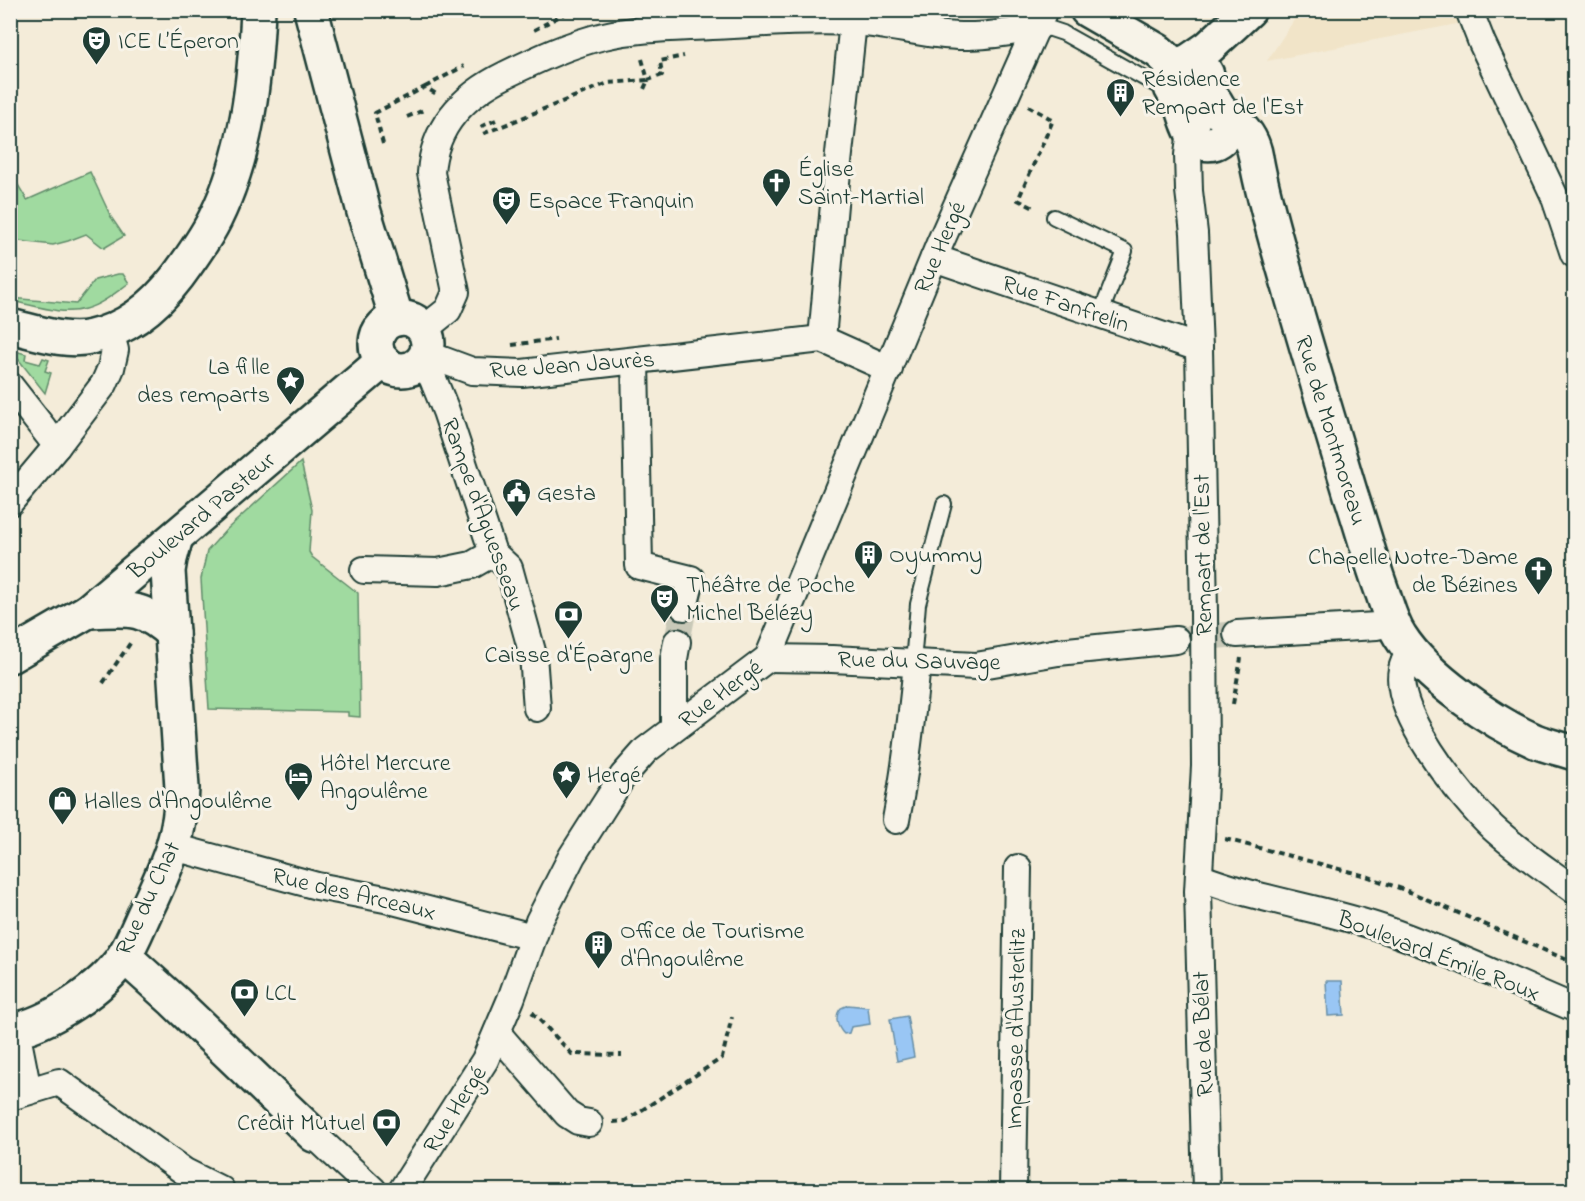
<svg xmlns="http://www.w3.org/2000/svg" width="1585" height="1201" viewBox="0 0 1585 1201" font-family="'Indie Flower',sans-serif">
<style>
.built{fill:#f1e4c8}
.green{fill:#a0daa0;stroke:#608c6a;stroke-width:1.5}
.water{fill:#99c6f4;stroke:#688fa7;stroke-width:1.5}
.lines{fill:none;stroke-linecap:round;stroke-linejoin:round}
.street-tunnel{stroke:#c9c9b8;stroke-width:26;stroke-dasharray:26 13;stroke-linecap:butt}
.lane-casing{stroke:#1f3d34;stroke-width:18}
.street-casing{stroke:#1f3d34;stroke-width:30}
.secondary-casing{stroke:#1f3d34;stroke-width:38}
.path{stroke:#1f3d34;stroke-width:4;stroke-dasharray:6 4.5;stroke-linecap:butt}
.lane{stroke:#f7f3e8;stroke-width:14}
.street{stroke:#f7f3e8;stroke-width:26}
.secondary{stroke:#f7f3e8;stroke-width:33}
.labels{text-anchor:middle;stroke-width:6;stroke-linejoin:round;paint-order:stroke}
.poi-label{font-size:24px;fill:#1f3d34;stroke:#f7f3e8;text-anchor:start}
.street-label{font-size:24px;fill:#1f3d34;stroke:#f7f3e8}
</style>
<rect width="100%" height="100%" fill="#f4ecd9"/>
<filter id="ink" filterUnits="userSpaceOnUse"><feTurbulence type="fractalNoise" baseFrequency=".0167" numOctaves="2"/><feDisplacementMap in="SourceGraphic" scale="12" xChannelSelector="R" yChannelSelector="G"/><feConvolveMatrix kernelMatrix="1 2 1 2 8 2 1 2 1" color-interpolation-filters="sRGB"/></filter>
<g filter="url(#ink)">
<polygon class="built" points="1300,11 1457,11 1462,23 1267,61"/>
<g class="green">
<polygon points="10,166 18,185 27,200 90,172 111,217 124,236 104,248 86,234 68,241 53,245 11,240"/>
<path d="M118,274H123L129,283C115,293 101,305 85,309C61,316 34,305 11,301V298L76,304L95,280Z"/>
<polygon points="11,350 26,354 25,360 40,364 43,358 49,360 45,371 51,373 45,393"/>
<polygon points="301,462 312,510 309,552 312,557 358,593 360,717 348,716 348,712 209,709 201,579 207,551 226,530"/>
</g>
<g class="water">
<polygon points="1326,981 1342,981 1344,1015 1328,1016"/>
<path d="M848,1005L868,1007L870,1024L851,1027L849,1033L844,1034C837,1027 834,1016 841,1008Z"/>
<polygon points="907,1016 914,1057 897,1061 890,1019"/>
</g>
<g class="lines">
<g class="street-tunnel">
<polyline points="1176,640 1237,634"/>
<polyline points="677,642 684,607"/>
</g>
<defs>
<g id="lane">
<polyline points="1027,10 1037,28 1051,29 1063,33 1156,85 1172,88"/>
<polyline points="1054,217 1125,251 1100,315"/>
<polyline points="913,663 918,604 944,504"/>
</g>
<g id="street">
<polyline points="1469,10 1482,43 1554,195 1574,254"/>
<polyline points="1191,129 1188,155 1189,191 1194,233 1199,348 1204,612 1205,766 1198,891 1206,1190"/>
<polyline points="934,258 1199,348"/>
<path d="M423,330L448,310L456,292L431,173C434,124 466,94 507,74C538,59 570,44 604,36C637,28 677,28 712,26C758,24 806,19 852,22C891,24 931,37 969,36C992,36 1014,31 1037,28"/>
<polyline points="822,339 836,182 853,22"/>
<polyline points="426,354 472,371 522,373 822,339 889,369"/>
<polyline points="422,360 433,379 446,411 493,553 509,568 533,655 537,708"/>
<polyline points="635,361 639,566 691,579 684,607"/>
<polyline points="10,386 57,446"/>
<polyline points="10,502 57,446 104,384 111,368 115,350 110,332"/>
<polyline points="364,570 438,572 472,565 493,553"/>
<polyline points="1237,634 1377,626 1393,622"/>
<path d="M1412,653C1409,656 1405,659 1404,663C1385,706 1464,801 1493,828C1518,851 1547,870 1574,890"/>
<polyline points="768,658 832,659 976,666 1058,652 1176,640"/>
<polyline points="674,727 674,659 677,642"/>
<path d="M896,820C906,768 912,716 917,663"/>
<polyline points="174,847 317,886 385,899 533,937"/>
<path d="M1199,877C1258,900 1323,908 1384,929C1448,951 1512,982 1574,1008"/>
<polyline points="16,1030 28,1091"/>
<polyline points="497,1033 567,1114 578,1121 589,1123"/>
<polyline points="10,1097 59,1082 185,1172 221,1190"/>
<polyline points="314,1135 373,1190"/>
<polyline points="402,1190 485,1060 511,999 539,921 572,856 623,776 646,750 768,658 940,243 1044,10"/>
<polyline points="1013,1190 1018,868"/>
</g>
<g id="secondary">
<polyline points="311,10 364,212 397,319"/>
<polyline points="1087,10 1158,51 1177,68"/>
<circle cx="1189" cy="81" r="19"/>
<polyline points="1186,63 1208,48 1249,10"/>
<path d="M1179,97C1184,109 1187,127 1195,137C1205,150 1226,143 1227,127C1227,118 1219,109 1215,101"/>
<path d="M1191,129C1192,98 1223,109 1237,123C1247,132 1254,145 1256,158C1264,202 1277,243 1289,286C1309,356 1330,425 1351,495C1362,528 1371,562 1383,594C1388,609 1392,624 1400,636C1426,677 1492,722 1535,741C1548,746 1562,749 1574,753"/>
<circle cx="402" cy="344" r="26"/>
<path d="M10,326C36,332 65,343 91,337C128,329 156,305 178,276C192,257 205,239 215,219C247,155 255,80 258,10"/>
<path d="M88,611C128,610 139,604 172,633"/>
<polyline points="10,656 88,611 383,361"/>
<polyline points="124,956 174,1001 314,1135"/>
<path d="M10,1031C48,1025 103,988 124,956C134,940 141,920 150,902C169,861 181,835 182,788L168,571L170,559L176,537"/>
</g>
</defs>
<use href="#lane" class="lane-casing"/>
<use href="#street" class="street-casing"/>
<use href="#secondary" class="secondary-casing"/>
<g class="path">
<polyline points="534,30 571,10"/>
<polyline points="642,59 648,80 662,75 660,61 684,56"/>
<polyline points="425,87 464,66"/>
<polyline points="1028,106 1053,120 1018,200 1036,209"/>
<polyline points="407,117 424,110"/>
<polyline points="496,120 482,126 485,133 608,83 648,80 644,89"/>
<polyline points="383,144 375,113 425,87 438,95"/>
<polyline points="512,345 556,339"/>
<polyline points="103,683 131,642"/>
<polyline points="1233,704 1241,658"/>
<polyline points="1225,839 1366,876 1410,892 1574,963"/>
<polyline points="532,1012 572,1054 622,1055"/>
<polyline points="613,1122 625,1121 722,1058 732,1017"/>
</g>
<use href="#lane" class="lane"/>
<use href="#street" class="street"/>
<use href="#secondary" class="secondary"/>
</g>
</g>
<defs>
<symbol id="theatre-pin" viewBox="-11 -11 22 30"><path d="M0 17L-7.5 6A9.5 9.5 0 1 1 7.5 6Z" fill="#1f3d34" stroke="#f7f3e8"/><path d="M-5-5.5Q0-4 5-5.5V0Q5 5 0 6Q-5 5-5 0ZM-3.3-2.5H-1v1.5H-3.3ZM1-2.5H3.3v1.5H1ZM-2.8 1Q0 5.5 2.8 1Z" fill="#fff"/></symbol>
<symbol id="building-pin" viewBox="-11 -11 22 30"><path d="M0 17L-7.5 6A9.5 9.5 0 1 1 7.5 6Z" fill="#1f3d34" stroke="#f7f3e8"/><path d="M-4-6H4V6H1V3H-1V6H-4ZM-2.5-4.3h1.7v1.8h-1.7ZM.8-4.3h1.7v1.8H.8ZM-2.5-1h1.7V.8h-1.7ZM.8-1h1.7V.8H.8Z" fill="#fff"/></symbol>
<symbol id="church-pin" viewBox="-11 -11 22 30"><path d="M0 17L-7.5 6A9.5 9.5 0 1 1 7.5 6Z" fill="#1f3d34" stroke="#f7f3e8"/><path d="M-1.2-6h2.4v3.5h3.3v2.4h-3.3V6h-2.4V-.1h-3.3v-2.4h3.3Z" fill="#fff"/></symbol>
<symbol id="sight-pin" viewBox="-11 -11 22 30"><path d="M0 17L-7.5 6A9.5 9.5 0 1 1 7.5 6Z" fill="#1f3d34" stroke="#f7f3e8"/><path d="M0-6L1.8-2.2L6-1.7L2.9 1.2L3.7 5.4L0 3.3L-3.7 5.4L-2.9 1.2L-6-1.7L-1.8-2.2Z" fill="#fff"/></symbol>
<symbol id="civic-pin" viewBox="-11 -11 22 30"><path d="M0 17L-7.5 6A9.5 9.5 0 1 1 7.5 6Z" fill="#1f3d34" stroke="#f7f3e8"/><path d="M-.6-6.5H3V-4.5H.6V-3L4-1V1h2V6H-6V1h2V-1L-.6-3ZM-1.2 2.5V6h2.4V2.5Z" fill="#fff"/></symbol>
<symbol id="bank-pin" viewBox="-11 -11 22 30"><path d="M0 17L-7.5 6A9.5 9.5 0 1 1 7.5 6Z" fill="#1f3d34" stroke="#f7f3e8"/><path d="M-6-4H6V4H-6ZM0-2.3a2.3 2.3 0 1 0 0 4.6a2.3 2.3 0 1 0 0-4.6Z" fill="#fff"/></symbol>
<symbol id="hotel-pin" viewBox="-11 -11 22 30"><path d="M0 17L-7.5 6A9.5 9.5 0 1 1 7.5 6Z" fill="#1f3d34" stroke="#f7f3e8"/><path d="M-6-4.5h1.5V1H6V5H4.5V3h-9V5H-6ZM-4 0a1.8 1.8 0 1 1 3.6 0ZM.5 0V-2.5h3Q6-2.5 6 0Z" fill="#fff"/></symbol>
<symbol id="shop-pin" viewBox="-11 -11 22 30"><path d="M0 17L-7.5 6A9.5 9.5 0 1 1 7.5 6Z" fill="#1f3d34" stroke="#f7f3e8"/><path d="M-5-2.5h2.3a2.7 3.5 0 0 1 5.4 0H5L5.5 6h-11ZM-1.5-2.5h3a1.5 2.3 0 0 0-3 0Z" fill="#fff"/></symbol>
</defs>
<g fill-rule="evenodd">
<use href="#theatre-pin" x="80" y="24" width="33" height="45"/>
<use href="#building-pin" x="1104" y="76" width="33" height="45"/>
<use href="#church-pin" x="760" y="166" width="33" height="45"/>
<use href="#theatre-pin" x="490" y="184" width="33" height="45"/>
<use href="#sight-pin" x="274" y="364" width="33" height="45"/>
<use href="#civic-pin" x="500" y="476" width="33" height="45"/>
<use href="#building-pin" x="852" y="538" width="33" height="45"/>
<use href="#church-pin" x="1522" y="554" width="33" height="45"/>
<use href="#theatre-pin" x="648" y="582" width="33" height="45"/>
<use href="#bank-pin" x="552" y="598" width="33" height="45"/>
<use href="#sight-pin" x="550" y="758" width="33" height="45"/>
<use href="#hotel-pin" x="282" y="760" width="33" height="45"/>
<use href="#shop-pin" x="46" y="784" width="33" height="45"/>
<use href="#building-pin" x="582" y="928" width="33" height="45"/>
<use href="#bank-pin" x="228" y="976" width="33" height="45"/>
<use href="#bank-pin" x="370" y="1106" width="33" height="45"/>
</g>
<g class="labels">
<g class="poi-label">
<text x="118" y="48">ICE L’Éperon</text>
<text x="1142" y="86">Résidence<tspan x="1142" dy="28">Rempart de l'Est</tspan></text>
<text x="798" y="176">Église<tspan x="798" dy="28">Saint-Martial</tspan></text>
<text x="528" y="208">Espace Franquin</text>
<text x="270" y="374" text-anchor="end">La fille<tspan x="270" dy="28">des remparts</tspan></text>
<text x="537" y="500">Gesta</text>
<text x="889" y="562">Oyummy</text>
<text x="1518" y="564" text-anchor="end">Chapelle Notre-Dame<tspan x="1518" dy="28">de Bézines</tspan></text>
<text x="686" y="592">Théâtre de Poche<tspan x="686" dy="28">Michel Bélézy</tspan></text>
<text x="569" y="662" text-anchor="middle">Caisse d'Épargne</text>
<text x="320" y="770">Hôtel Mercure<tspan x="320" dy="28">Angoulême</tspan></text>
<text x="587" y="782">Hergé</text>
<text x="84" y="808">Halles d'Angoulême</text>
<text x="620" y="938">Office de Tourisme<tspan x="620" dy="28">d'Angoulême</tspan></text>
<text x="265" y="1000">LCL</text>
<text x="365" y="1130" text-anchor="end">Crédit Mutuel</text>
</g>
<g class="street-label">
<text transform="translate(939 247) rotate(-67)" y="8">Rue Hergé</text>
<text transform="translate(1066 303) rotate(19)" y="8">Rue Fanfrelin</text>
<text transform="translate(572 364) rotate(-4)" y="8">Rue Jean Jaurès</text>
<text transform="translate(1332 430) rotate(73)" y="8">Rue de Montmoreau</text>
<text transform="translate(484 514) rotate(70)" y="8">Rampe d'Aguesseau</text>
<text transform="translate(201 515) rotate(-40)" y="8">Boulevard Pasteur</text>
<text transform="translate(1202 555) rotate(-91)" y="8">Rempart de l'Est</text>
<text transform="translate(919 660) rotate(1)" y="8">Rue du Sauvage</text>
<text transform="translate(720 693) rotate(-37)" y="8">Rue Hergé</text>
<text transform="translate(354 893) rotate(13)" y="8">Rue des Arceaux</text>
<text transform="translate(147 898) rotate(-65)" y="8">Rue du Chat</text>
<text transform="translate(1439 955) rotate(21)" y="8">Boulevard Émile Roux</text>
<text transform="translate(1015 1029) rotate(-89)" y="8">Impasse d'Austerlitz</text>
<text transform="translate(1202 1034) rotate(-92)" y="8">Rue de Bélat</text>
<text transform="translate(454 1109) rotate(-58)" y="8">Rue Hergé</text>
</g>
</g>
<rect width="1585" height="1201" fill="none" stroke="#f7f3e8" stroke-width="36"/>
<rect x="18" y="18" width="1549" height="1165" fill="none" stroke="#1f3d34" stroke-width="2" filter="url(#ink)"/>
</svg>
